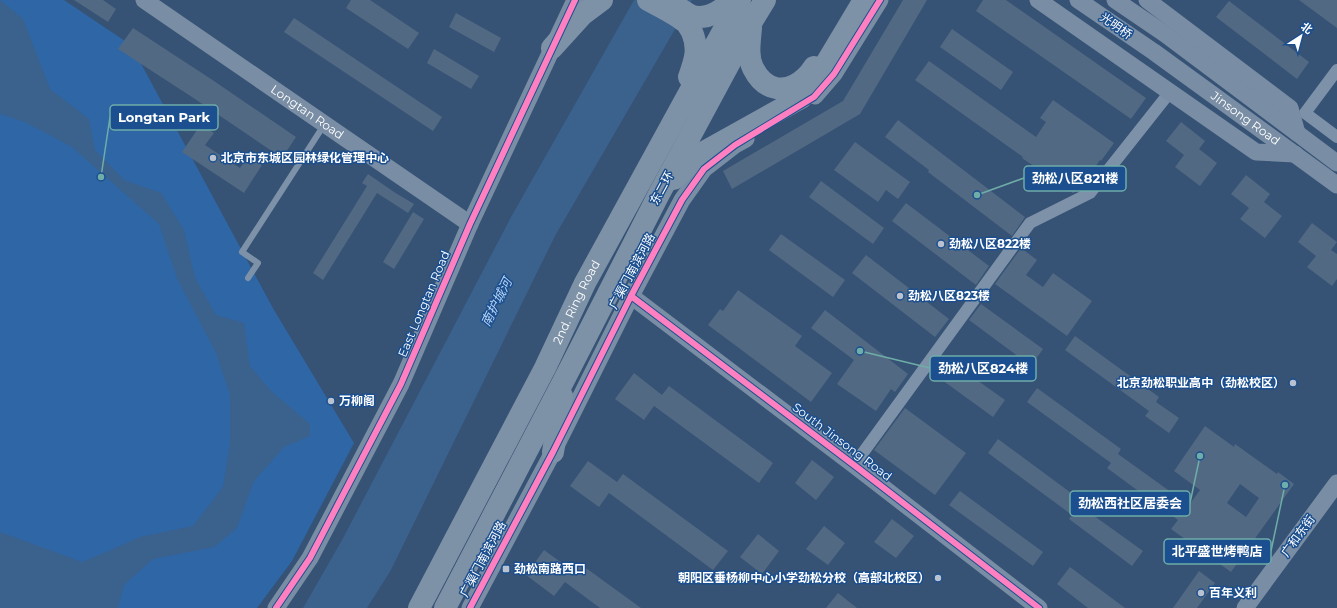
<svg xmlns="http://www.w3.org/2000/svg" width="1337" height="608" viewBox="0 0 1337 608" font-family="Montserrat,'Noto Sans SC',sans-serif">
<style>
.green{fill:#2f66a5}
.water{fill:#3b618d}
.building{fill:#526984;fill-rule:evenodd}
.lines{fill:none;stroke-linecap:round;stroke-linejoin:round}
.lane{stroke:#7d92a8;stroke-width:6}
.street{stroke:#7d92a8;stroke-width:12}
.secondary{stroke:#798da4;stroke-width:17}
.highway{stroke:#7e92a7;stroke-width:22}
.cycleway-casing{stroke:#1b4f8f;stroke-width:8}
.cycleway{stroke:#ff80c0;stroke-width:6}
.poi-dot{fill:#b9c2ce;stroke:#1b4f8f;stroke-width:1.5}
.labels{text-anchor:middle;stroke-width:3;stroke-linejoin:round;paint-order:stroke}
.street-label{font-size:12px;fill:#fff;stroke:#1b4f8f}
.poi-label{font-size:12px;font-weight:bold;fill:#fff;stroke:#1b4f8f;text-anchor:start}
.water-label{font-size:13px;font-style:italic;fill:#b5d3f5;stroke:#1b4f8f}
.leader{fill:none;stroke:#6fada8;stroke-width:1.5}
.callout-dot{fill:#6fada8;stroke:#1b4f8f;stroke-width:1.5}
.callout{fill:#1b4f8f;stroke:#6fada8;stroke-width:1.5}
.callout-label{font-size:13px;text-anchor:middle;font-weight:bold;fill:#fff}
</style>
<rect width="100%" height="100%" fill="#365274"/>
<polygon class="green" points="0,0 64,0 131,45 274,310 354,443 292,561 257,608 0,608"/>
<g class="water">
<polygon points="0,0 23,19 50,89 89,119 95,150 124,180 161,193 184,230 195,278 216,315 244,323 250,366 271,391 310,424 310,436 284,447 254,481 237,528 214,547 153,559 124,585 118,608 0,608 0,532 82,562 111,550 140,537 193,526 223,487 230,443 230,395 216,353 177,278 159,224 72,147 25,122 0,114"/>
<polygon points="634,0 692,0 555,236 391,570 367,608 303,608 342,540 511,217"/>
</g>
<g class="building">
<polygon points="74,0 103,0 116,9 108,22"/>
<polygon points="351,0 370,0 419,33 408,49 346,8"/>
<polygon points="903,0 927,0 860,114 732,189 723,171 843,101"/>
<polygon points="983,0 1006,0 1146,98 1131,119 976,11"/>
<polygon points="1299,0 1337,0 1337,28"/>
<polygon points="1229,1 1309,62 1297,79 1216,17"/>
<polygon points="456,13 501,38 494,52 449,27"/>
<polygon points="294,18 442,117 433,131 284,32"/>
<polygon points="133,28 214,81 296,137 282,158 195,99 118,49"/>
<polygon points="952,29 1013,72 1001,90 940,47"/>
<polygon points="434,49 479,76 471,89 427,63"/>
<polygon points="929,61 1036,137 1046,122 1040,118 1053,100 1114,143 1101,161 1100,160 1080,189 1073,193 1022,158 1023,157 915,80"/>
<polygon points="898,120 1025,217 1012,236 928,172 929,170 885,137"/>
<polygon points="1181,122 1205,141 1199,149 1217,163 1200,186 1175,167 1184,155 1166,141"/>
<polygon points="201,124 214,133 205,145 240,168 248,156 262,165 244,193 182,152"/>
<polygon points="855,142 910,182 898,199 886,190 878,202 834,170"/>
<polygon points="368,174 394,192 414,204 408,213 377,193 323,280 313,273 367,186 362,183"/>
<polygon points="1246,175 1270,194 1264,202 1282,216 1265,238 1240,219 1249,208 1231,194"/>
<polygon points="821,181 884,228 873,244 809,197"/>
<polygon points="906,203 989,266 976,285 892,221"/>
<polygon points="413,212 424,219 394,269 383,262"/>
<polygon points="1312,223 1337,242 1331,250 1337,254 1337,279 1332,286 1307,267 1316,256 1298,242"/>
<polygon points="781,234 845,280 833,297 769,250"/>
<polygon points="1021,248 1037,260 1026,275 1043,287 1053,273 1092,301 1067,336 995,284"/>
<polygon points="866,255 949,319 935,337 852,273"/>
<polygon points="738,290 802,336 795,346 832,373 811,402 708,325 720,309 723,311"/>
<polygon points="981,304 1043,349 1031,366 969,320"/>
<polygon points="825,310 908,374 895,392 891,389 876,411 837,384 854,360 811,328"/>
<polygon points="1075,336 1159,397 1156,402 1179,418 1169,433 1145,416 1149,411 1065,350"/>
<polygon points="943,356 1005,400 993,417 931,372"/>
<polygon points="634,373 662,395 669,386 773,463 759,483 654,406 644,420 615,399"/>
<path d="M1037,388L1121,449L1118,454L1189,505L1200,490L1174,471L1205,426L1234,447L1235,444L1277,474L1278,472L1294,484L1231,572L1171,529L1178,520L1107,468L1111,463L1027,402ZM1240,484L1259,498L1246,517L1227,503Z"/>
<polygon points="905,408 966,453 935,495 874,450"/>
<polygon points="998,439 1082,501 1079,505 1143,551 1132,566 1069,519 1072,515 988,453"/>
<polygon points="812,460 834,477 816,500 795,483"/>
<polygon points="588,461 617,482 623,474 728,551 713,570 609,493 599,507 570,486"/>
<polygon points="960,491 1043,552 1033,566 949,505"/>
<polygon points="892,519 914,536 896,558 874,542"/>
<polygon points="824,526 845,543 828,565 806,549"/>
<polygon points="758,534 779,551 762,574 740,557"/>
<polygon points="544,550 573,571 579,563 641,608 600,608 565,582 554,596 526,575"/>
<polygon points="1070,567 1125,608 1088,608 1057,584"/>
<polygon points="1199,571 1215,583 1197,608 1173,608"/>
<polygon points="838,593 857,608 826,608"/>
</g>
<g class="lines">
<polyline class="lane" points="248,278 258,263 242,252 324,125"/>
<g class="street">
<polyline points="1337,70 1305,113 1337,137"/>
<polyline points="854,465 1030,223 1090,193 1170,92"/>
</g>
<g class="secondary">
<path id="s1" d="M144,0L470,224"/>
<polyline points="1038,0 1256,152 1295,154"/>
<path id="s2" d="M1078,0L1154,52L1337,185"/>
<polyline points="1115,0 1165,34 1337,163"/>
<polyline points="1147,0 1290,108 1297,133"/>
<polyline points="815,96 834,74 880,0"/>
<polyline points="631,296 854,465 1039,608"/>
<polyline points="276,608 310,558 401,384 470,224 575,0"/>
<polyline points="470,608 553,452 631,296 682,200 704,169 735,145 746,139"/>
<polyline points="1245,608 1337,483"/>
</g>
<g class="highway">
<path d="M648,0C660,7 674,13 685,22C688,24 690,29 692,32C699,49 695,60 689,77"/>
<path d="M674,5C679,8 685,12 690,15C706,22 722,10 733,0"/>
<path d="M751,28C750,41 747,56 753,68C765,92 787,95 806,77C809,74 812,70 814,67"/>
<polyline points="552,48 582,15 602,0"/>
<polyline points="674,179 702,153 801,98 812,87 864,0"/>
<polyline points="553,452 562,396"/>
<path id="s3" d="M419,608L545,368L585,283L740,0"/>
<polyline points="445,608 565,378 659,194 751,23 765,0"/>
</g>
<defs>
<g id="cycleway">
<polyline points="631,296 854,465 1039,608"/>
<polyline points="276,608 310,558 401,384 470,224 575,0"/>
<polyline points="470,608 553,452 631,296 682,200 704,169 735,145 814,97 834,74 880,0"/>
</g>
</defs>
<use href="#cycleway" class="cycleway-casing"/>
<use href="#cycleway" class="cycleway"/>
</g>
<g class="poi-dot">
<circle cx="213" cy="158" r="4"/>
<circle cx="941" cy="244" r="4"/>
<circle cx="900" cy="296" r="4"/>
<circle cx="1293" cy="383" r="4"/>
<circle cx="331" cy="401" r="4"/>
<rect x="502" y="565" width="8" height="8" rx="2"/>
<circle cx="938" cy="578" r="4"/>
<circle cx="1201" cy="593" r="4"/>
</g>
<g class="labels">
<g class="street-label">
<text transform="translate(1116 26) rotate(35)" y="4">光明桥</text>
<text dy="4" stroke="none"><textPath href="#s1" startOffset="198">Longtan Road</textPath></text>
<text dy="4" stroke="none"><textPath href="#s2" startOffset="205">Jinsong Road</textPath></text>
<text transform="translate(662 188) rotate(-62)" y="4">东二环</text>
<text transform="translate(632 271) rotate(-62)" y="4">广渠门南滨河路</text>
<text dy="4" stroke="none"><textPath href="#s3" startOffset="344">2nd. Ring Road</textPath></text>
<text transform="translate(424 304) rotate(-67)" y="4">East Longtan Road</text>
<text transform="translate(842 442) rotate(37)" y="4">South Jinsong Road</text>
<text transform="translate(1298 536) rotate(-54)" y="4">广和东街</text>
<text transform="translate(483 559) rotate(-62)" y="4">广渠门南滨河路</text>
</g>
<g class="poi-label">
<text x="221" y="162">北京市东城区园林绿化管理中心</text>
<text x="949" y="248">劲松八区822楼</text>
<text x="908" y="300">劲松八区823楼</text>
<text x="1285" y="387" text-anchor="end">北京劲松职业高中（劲松校区）</text>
<text x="339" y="405">万柳阁</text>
<text x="514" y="573">劲松南路西口</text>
<text x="930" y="582" text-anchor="end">朝阳区垂杨柳中心小学劲松分校（高部北校区）</text>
<text x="1209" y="597">百年义利</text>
</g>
<g class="water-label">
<text transform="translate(496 302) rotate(-63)" y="5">南护城河</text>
</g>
</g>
<path class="leader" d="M101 177L110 117M977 195L1024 178M860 351L930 368M1200 456L1190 503M1285 485L1271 551"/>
<g class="callout-dot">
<circle cx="101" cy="177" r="4"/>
<circle cx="977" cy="195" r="4"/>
<circle cx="860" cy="351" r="4"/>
<circle cx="1200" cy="456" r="4"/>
<circle cx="1285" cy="485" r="4"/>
</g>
<g class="callout">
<rect x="110" y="105" width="108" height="25" rx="4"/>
<rect x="1024" y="166" width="102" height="25" rx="4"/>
<rect x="930" y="356" width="106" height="25" rx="4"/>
<rect x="1070" y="491" width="120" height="25" rx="4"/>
<rect x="1164" y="539" width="107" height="25" rx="4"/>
</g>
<g class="callout-label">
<text x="164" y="122">Longtan Park</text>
<text x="1075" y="183">劲松八区821楼</text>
<text x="983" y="373">劲松八区824楼</text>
<text x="1130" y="508">劲松西社区居委会</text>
<text x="1217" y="556">北平盛世烤鸭店</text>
</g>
<g transform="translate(1301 36) rotate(36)" stroke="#1b4f8f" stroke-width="3" paint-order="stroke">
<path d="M0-3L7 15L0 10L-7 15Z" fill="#ffffff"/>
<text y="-6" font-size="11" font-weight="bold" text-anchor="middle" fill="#ffffff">北</text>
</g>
</svg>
